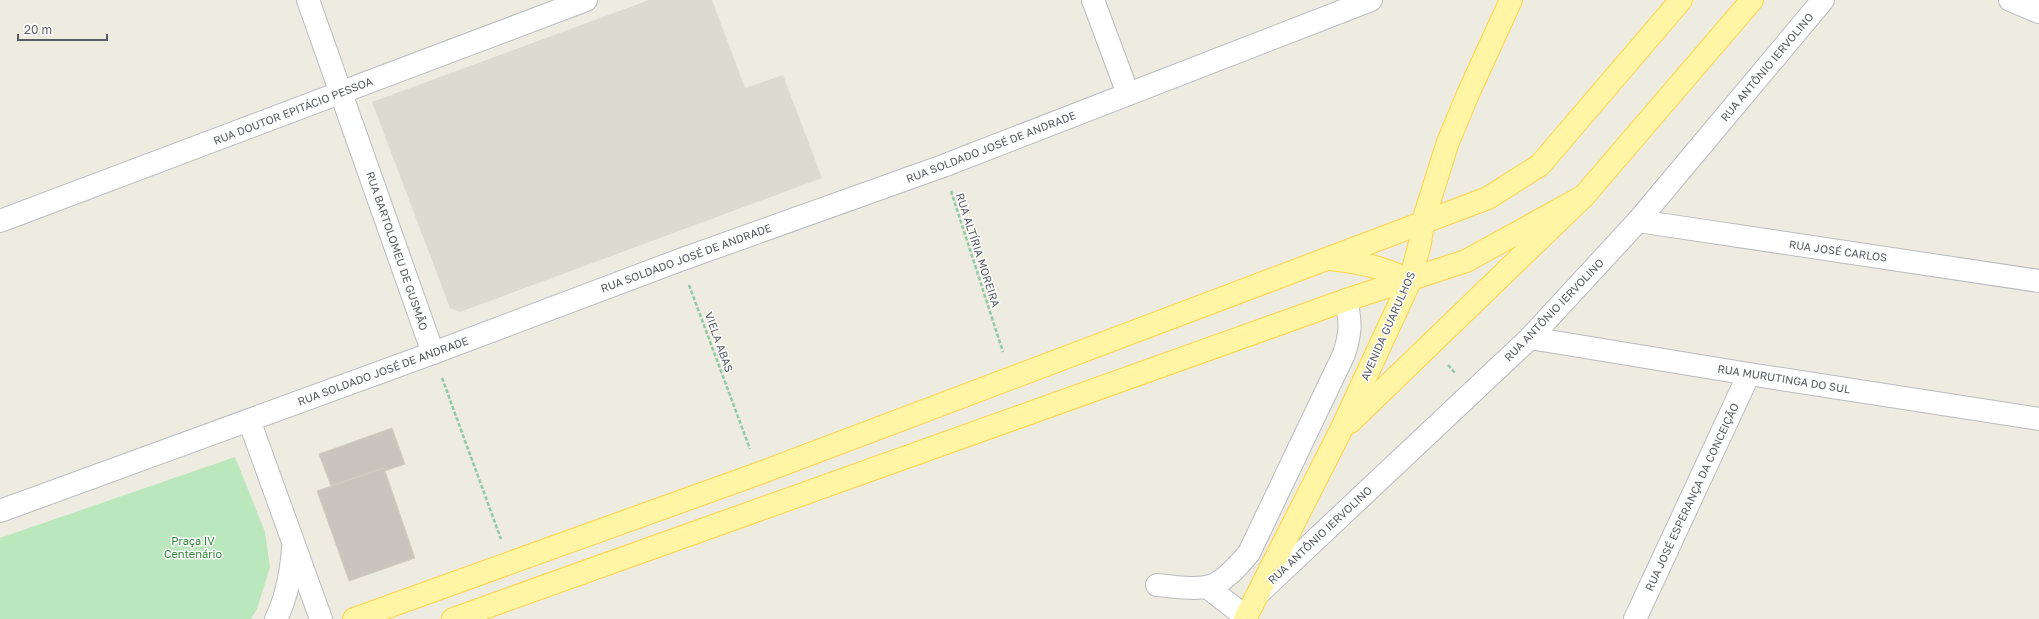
<svg xmlns="http://www.w3.org/2000/svg" width="2039" height="619" viewBox="0 0 2039 619" font-family="'Golos Text',sans-serif">
<style>
.education{fill:#dddbcf}
.green{fill:#bae8bc}
.building{fill:#c9c5bd;stroke:#d3cdbe}
.lines{fill:none;stroke-linecap:round;stroke-linejoin:round}
.minor-casing{stroke:#b8bbc1;stroke-width:24}
.major-casing{stroke:#fed449;stroke-width:24}
.path{stroke:#93c9a4;stroke-width:2.5;stroke-dasharray:4 2;stroke-linecap:butt}
.minor{stroke:#fff;stroke-width:22}
.major{stroke:#fff5a4;stroke-width:22}
.labels{text-anchor:middle;stroke-width:3;stroke-linejoin:round;paint-order:stroke}
.street-label{font-size:11px;fill:#595d63;stroke:#fff}
.park-label{font-size:11px;fill:#2d8636;stroke:#fff}
</style>
<rect width="100%" height="100%" fill="#eeebe0"/>
<polygon class="education" points="649,0 712,0 745,88 783,75 822,178 460,312 450,308 372,102"/>
<polygon class="green" points="235,457 265,532 270,567 257,609 251,619 0,619 0,538"/>
<g class="building">
<polygon points="392,428 405,464 385,471 384,468 331,486 319,454"/>
<polygon points="384,468 415,558 349,581 317,491"/>
</g>
<g class="lines">
<defs>
<g id="minor">
<polyline points="308,0 433,353"/>
<polyline points="1093,0 1128,94"/>
<polyline points="2010,0 2039,12"/>
<polyline points="0,221 586,0"/>
<polyline points="1638,221 2039,281"/>
<polyline points="1530,338 1749,374 2039,419"/>
<polyline points="249,420 321,619"/>
<polyline points="0,511 433,353 680,260 943,166 1371,0"/>
<path d="M1157,585C1172,586 1191,590 1206,587C1222,585 1239,565 1249,553L1344,354C1351,333 1351,322 1346,300"/>
<polyline points="1207,587 1246,617"/>
<polyline points="1261,591 1530,338 1638,221 1823,0"/>
<path d="M276,619C287,597 291,573 293,549"/>
<polyline points="1635,619 1749,374"/>
</g>
<g id="major">
<path d="M1329,259C1358,262 1384,267 1410,281"/>
<polyline points="1350,422 1584,196 1752,0"/>
<polyline points="354,619 760,473 1488,198 1540,165 1681,0"/>
<polyline points="453,619 1346,300 1466,261 1584,196"/>
<polyline points="1245,619 1341,430 1410,281 1420,243 1423,221 1448,142 1468,94 1511,0"/>
</g>
</defs>
<use href="#minor" class="minor-casing"/>
<use href="#major" class="major-casing"/>
<g class="path">
<polyline points="951,191 1003,352"/>
<polyline points="689,285 750,449"/>
<polyline points="1448,365 1455,373"/>
<polyline points="442,378 501,539"/>
</g>
<use href="#minor" class="minor"/>
<use href="#major" class="major"/>
</g>
<g class="labels">
<g class="street-label">
<text transform="translate(1767 67) rotate(-50)" y="4">RUA ANTÔNIO IERVOLINO</text>
<text transform="translate(293 111) rotate(-21)" y="4">RUA DOUTOR EPITÁCIO PESSOA</text>
<text transform="translate(991 147) rotate(-21)" y="4">RUA SOLDADO JOSÉ DE ANDRADE</text>
<text transform="translate(978 250) rotate(72)" y="4">RUA ALTÍRIA MOREIRA</text>
<text transform="translate(397 251) rotate(71)" y="4">RUA BARTOLOMEU DE GUSMÃO</text>
<text transform="translate(1838 251) rotate(8)" y="4">RUA JOSÉ CARLOS</text>
<text transform="translate(686 258) rotate(-20)" y="4">RUA SOLDADO JOSÉ DE ANDRADE</text>
<text transform="translate(1554 310) rotate(-46)" y="4">RUA ANTÔNIO IERVOLINO</text>
<text transform="translate(1388 326) rotate(-66)" y="4">AVENIDA GUARULHOS</text>
<text transform="translate(719 342) rotate(70)" y="4">VIELA ABAS</text>
<text transform="translate(383 371) rotate(-20)" y="4">RUA SOLDADO JOSÉ DE ANDRADE</text>
<text transform="translate(1784 379) rotate(9)" y="4">RUA MURUTINGA DO SUL</text>
<text transform="translate(1692 497) rotate(-65)" y="4">RUA JOSÉ ESPERANÇA DA CONCEIÇÃO</text>
<text transform="translate(1320 535) rotate(-43)" y="4">RUA ANTÔNIO IERVOLINO</text>
</g>
<g class="park-label">
<text x="193" y="545">Praça IV<tspan x="193" dy="13">Centenário</tspan></text>
</g>
</g>
<path d="M18 34v6h89v-6" fill="none" stroke="#595d63" stroke-width="2"/>
<text x="24" y="34" font-size="12" fill="#595d63" stroke="#ffffff" stroke-width="3" paint-order="stroke">20 m</text>
</svg>
